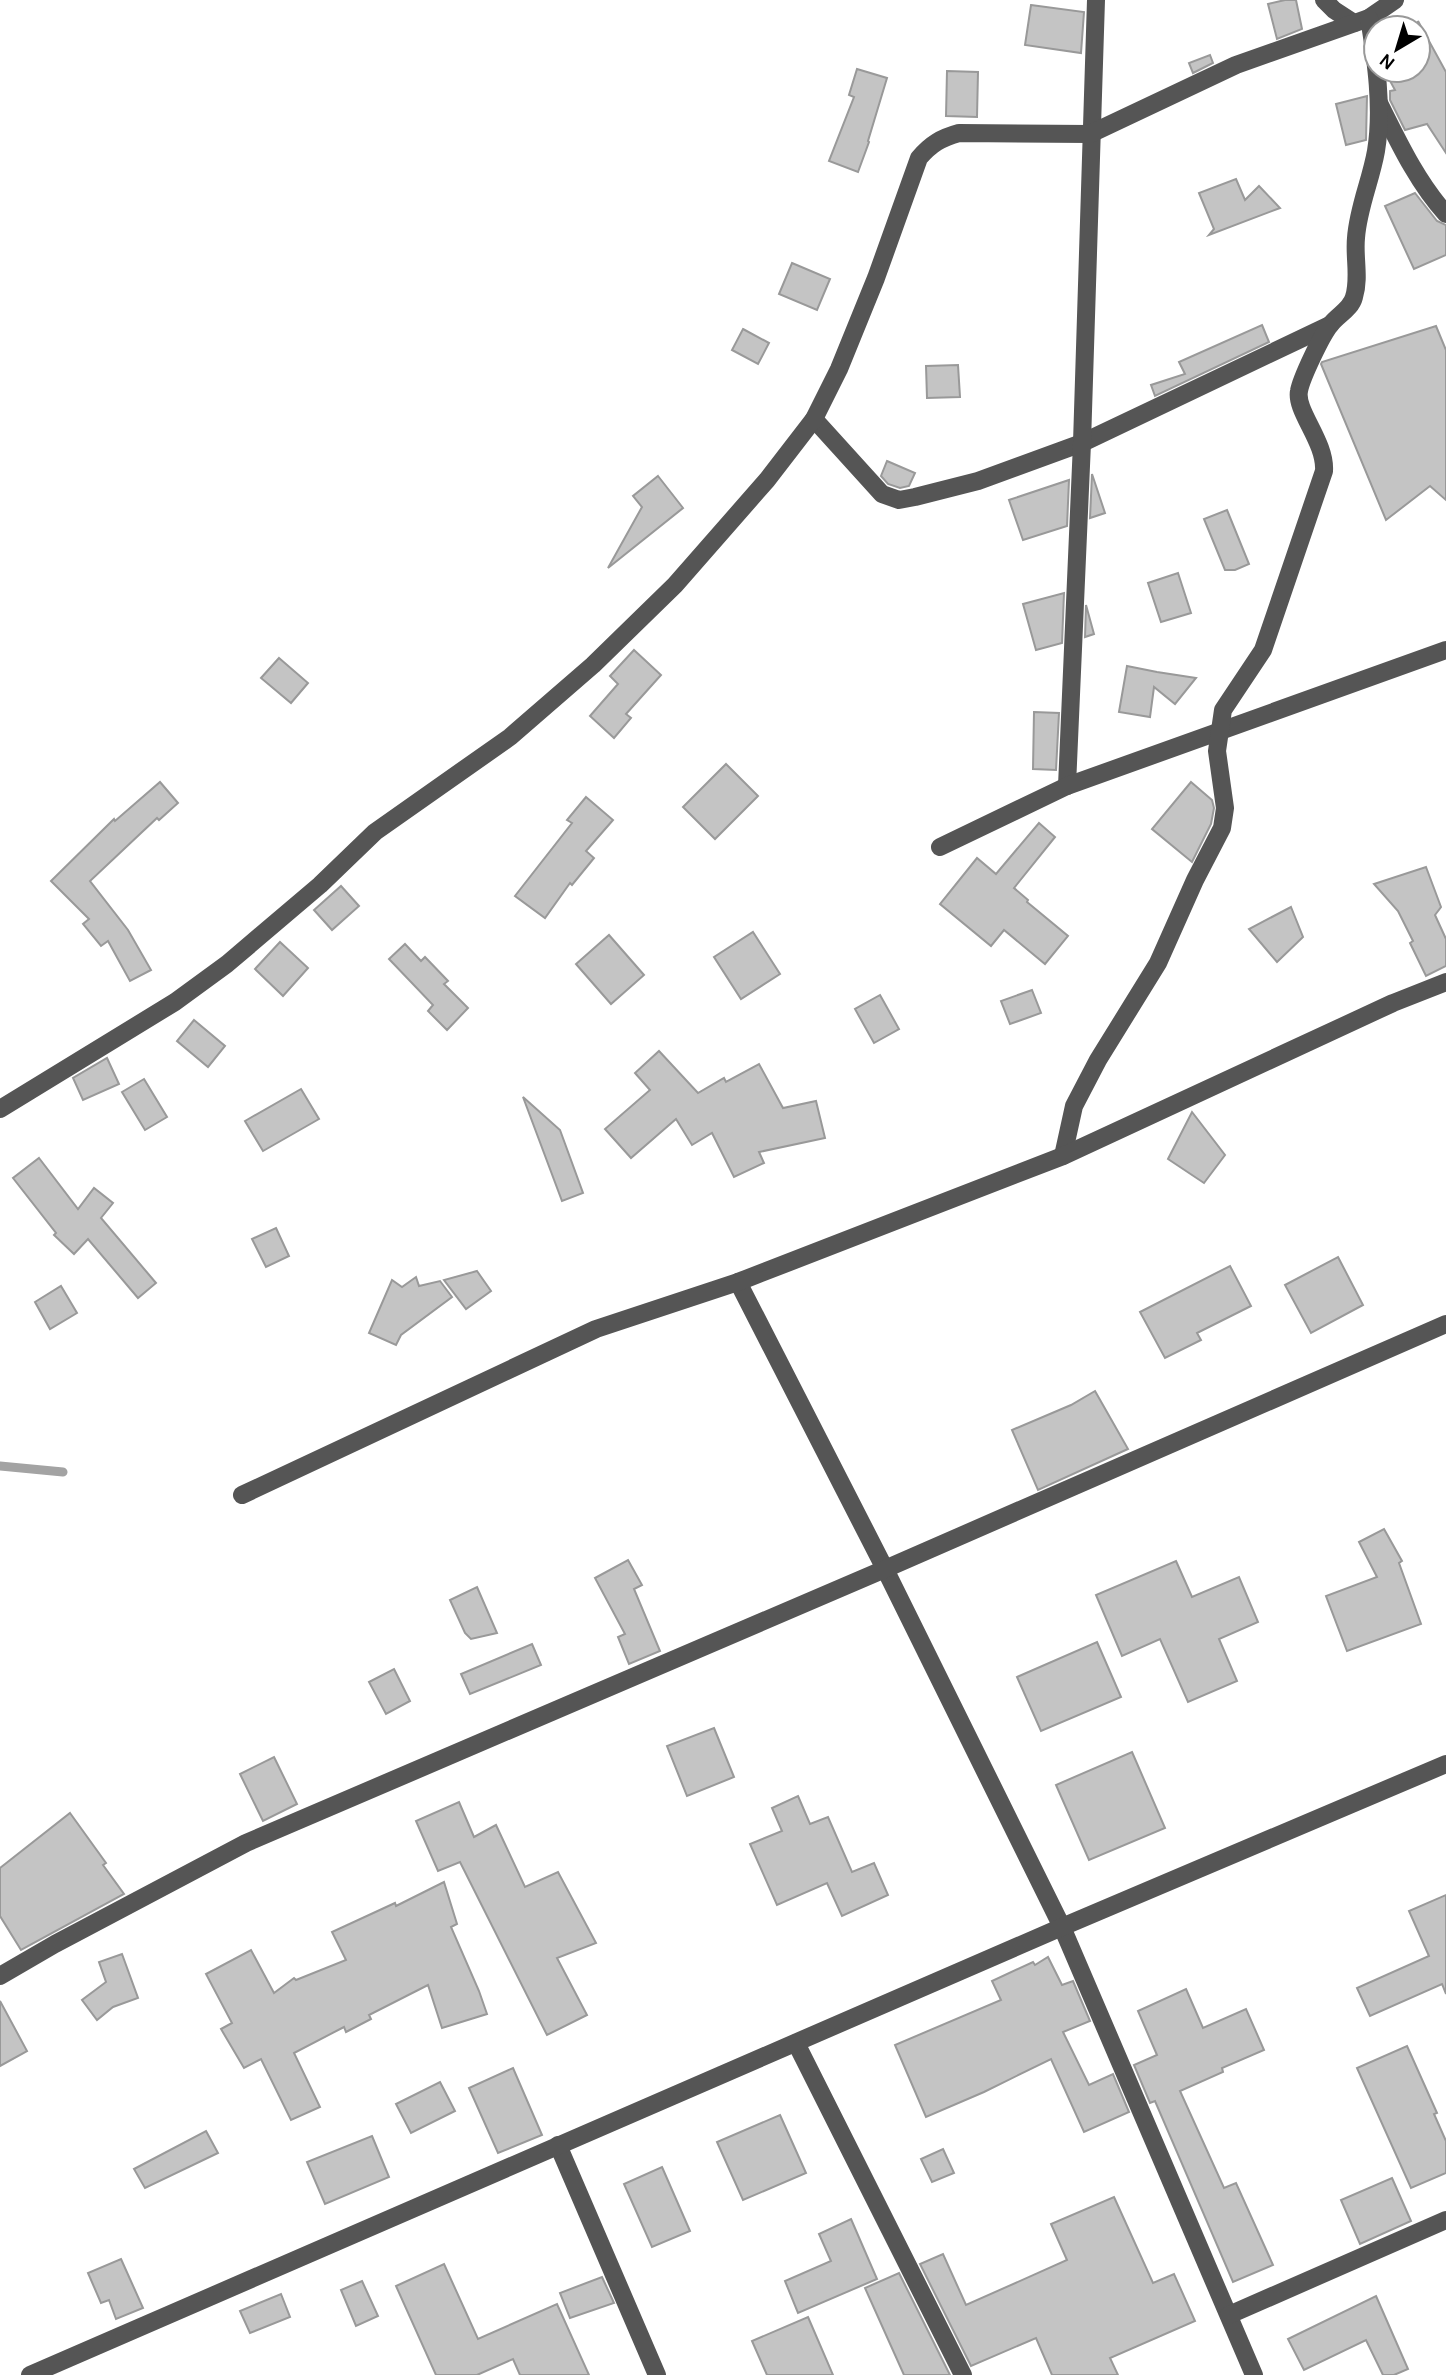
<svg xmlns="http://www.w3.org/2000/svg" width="1446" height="2375" viewBox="0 0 1446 2375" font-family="Karla,sans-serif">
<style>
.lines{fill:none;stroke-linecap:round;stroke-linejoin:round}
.stream{stroke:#a3a3a3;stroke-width:9}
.building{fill:#c4c4c4;stroke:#999;stroke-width:2}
.minor{stroke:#555;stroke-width:18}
</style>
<rect width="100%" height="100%" fill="#fff"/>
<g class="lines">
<polyline class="stream" points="0,1466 63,1472"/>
</g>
<g class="building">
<polygon points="1285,0 1296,0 1302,29 1277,39 1268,4"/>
<polygon points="1031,5 1084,12 1081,53 1025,45"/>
<polygon points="1418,21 1446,72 1446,153 1427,124 1405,130 1390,100 1390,91 1395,90 1389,79 1388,70 1418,70"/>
<polygon points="1210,55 1213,63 1193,73 1189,63"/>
<polygon points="857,69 887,78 868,141 869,142 858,172 829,161 854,97 849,95"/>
<polygon points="947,71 978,72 977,117 946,116"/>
<polygon points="1367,96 1366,140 1346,145 1336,104"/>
<polygon points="1236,179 1245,200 1259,186 1280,208 1209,235 1214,229 1199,193"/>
<polygon points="1415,193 1437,221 1446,225 1446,255 1414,269 1385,206"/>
<polygon points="792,263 830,279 817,310 779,294"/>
<polygon points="1262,325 1269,342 1155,396 1151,385 1185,374 1179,362"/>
<polygon points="1436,326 1446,350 1446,500 1430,486 1386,520 1321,364 1322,362"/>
<polygon points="743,329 769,343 758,364 732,350"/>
<polygon points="958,365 960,397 927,398 926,366"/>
<polygon points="887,461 915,473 909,486 900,488 888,484 881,476"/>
<polygon points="1092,474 1105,513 1090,518"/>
<polygon points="658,476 683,508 608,568 642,507 633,496"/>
<polygon points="1069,480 1067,526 1023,540 1009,500"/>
<polygon points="1227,510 1249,564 1235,570 1225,570 1204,519"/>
<polygon points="1178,573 1191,613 1161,622 1148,583"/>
<polygon points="1064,593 1062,643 1036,650 1023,604"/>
<polygon points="1086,605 1094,634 1085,637"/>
<polygon points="634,650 661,675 626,714 631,718 614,738 590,716 618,684 610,676"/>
<polygon points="279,658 308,683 291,703 261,678"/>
<polygon points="1127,666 1157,672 1196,678 1175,704 1154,687 1150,717 1119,712"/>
<polygon points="1034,712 1059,713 1056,770 1033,769"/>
<polygon points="726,764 758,796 715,839 683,807"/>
<polygon points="160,782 178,803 159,820 157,818 90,881 128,930 151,970 130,981 108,941 101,946 83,924 89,919 51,881 114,819 115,821"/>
<polygon points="1191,782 1212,800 1214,808 1211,824 1192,862 1152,829"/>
<polygon points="586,797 613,820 586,851 594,858 572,885 570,883 545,918 515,896 572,823 567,820"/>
<polygon points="1039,823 1055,837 1014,888 1028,900 1027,902 1068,936 1045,964 1004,930 991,946 940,904 977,858 996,874"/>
<polygon points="1426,867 1441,907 1435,915 1446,939 1446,966 1426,976 1410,943 1413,941 1398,911 1374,884"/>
<polygon points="341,886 359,906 332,930 314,910"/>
<polygon points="1291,907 1303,937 1277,962 1249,929"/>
<polygon points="753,932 780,974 741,999 714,957"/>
<polygon points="609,935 644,975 611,1004 576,964"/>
<polygon points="280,942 308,968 283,996 255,969"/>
<polygon points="405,944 421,961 425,957 448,981 444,984 468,1008 447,1030 428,1011 433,1005 389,959"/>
<polygon points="1032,990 1041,1013 1010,1024 1001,1001"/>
<polygon points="880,995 899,1029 874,1043 855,1009"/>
<polygon points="194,1020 225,1046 208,1067 177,1041"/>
<polygon points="659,1051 698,1093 724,1078 726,1082 759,1064 783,1108 816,1101 825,1138 759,1152 764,1163 734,1177 712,1133 692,1145 676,1119 631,1158 605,1129 650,1090 635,1073"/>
<polygon points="107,1058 119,1084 83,1100 73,1078"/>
<polygon points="144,1079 167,1117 145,1130 122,1092"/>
<polygon points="301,1089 319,1119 263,1151 245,1121"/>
<polygon points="523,1097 560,1130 583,1193 562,1201"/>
<polygon points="1192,1112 1225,1155 1204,1183 1168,1159"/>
<polygon points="39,1158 78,1209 94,1188 113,1203 101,1218 156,1283 138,1298 88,1239 74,1254 54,1235 56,1233 13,1178"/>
<polygon points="276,1228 289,1256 266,1267 252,1239"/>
<polygon points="1338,1257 1363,1305 1311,1333 1285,1285"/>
<polygon points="1230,1266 1251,1306 1197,1333 1201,1340 1165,1358 1140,1312"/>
<polygon points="477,1271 491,1291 466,1309 444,1280"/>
<polygon points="416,1277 419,1286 440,1281 452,1297 401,1335 396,1345 369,1333 392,1280 402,1287"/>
<polygon points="61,1286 77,1313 50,1329 35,1302"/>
<polygon points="1095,1391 1128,1449 1038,1490 1012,1430 1071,1405"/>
<polygon points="1384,1529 1402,1561 1399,1563 1421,1624 1347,1651 1326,1596 1377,1577 1359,1542"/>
<polygon points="628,1560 642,1585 634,1589 660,1651 629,1664 618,1637 625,1634 595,1578"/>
<polygon points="1176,1561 1192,1597 1239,1577 1258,1622 1219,1639 1237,1681 1188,1702 1160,1639 1122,1656 1096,1595"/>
<polygon points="477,1587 497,1633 471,1639 465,1633 450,1600"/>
<polygon points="1097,1642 1121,1697 1041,1731 1017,1677"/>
<polygon points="532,1644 541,1665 470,1694 461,1674"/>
<polygon points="394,1669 410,1701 386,1714 369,1682"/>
<polygon points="714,1728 734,1777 687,1796 667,1746"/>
<polygon points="1132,1752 1165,1828 1089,1860 1056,1785"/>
<polygon points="274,1757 297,1804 263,1821 240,1774"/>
<polygon points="798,1796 810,1824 828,1817 852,1872 874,1863 888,1895 842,1916 827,1883 777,1905 750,1844 782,1831 772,1808"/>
<polygon points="459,1802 474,1837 496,1825 525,1887 558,1872 596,1943 557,1958 587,2015 547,2035 460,1862 438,1871 416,1821"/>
<polygon points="70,1813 106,1863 103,1865 124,1894 21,1950 0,1916 0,1868"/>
<polygon points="444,1882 457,1924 451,1927 479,1991 487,2014 442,2028 428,1985 369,2015 371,2019 346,2032 344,2027 294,2053 320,2107 291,2120 261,2059 244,2068 221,2029 232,2023 206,1974 251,1950 274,1993 294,1978 296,1980 346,1960 332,1932 395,1903 396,1906"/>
<polygon points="1446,1895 1446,1994 1442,1984 1370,2016 1357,1988 1429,1956 1409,1911"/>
<polygon points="122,1954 138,1998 113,2007 97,2020 82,2000 106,1982 99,1962"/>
<polygon points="1048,1957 1062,1985 1073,1981 1090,2021 1063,2032 1089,2085 1113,2074 1129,2112 1084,2132 1051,2059 984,2092 926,2117 895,2045 1001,2000 992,1981 1033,1962 1035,1965"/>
<polygon points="1186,1989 1203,2028 1246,2009 1264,2050 1222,2068 1223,2072 1180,2091 1224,2188 1236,2183 1273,2265 1233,2282 1155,2101 1150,2103 1134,2065 1157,2055 1138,2011"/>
<polygon points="0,2001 27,2051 0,2066"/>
<polygon points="1407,2046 1437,2113 1434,2114 1446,2141 1446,2173 1411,2188 1357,2068"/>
<polygon points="513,2068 542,2135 498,2153 469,2088"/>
<polygon points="440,2082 455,2111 411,2133 396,2104"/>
<polygon points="780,2115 806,2173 743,2200 717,2142"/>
<polygon points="206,2131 218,2153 145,2188 134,2169"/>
<polygon points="372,2136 389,2177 325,2204 307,2162"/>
<polygon points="943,2149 954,2173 932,2182 921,2159"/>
<polygon points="662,2167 690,2231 652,2247 624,2184"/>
<polygon points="1392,2178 1411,2221 1360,2244 1341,2200"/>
<polygon points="1114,2197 1153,2283 1174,2274 1195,2321 1110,2358 1118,2375 1052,2375 1036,2338 971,2366 920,2264 943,2254 966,2305 1067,2260 1051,2224"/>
<polygon points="851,2219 877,2279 798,2313 785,2281 831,2261 819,2234"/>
<polygon points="121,2259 143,2308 116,2319 109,2300 101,2303 88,2273"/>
<polygon points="444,2264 478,2339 557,2304 589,2375 520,2375 513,2359 477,2375 436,2375 396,2286"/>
<polygon points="899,2273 950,2375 904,2375 865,2288"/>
<polygon points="602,2277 614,2303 570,2318 560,2293"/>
<polygon points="362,2281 378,2316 356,2326 341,2290"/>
<polygon points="281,2294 290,2317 250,2333 240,2311"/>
<polygon points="1376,2296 1408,2369 1394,2375 1383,2375 1366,2340 1304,2370 1288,2339"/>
<polygon points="808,2317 833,2375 767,2375 752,2341"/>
</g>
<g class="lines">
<g class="minor">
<polyline points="1324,0 1334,10 1354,23"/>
<path d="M1379,103C1398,141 1417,182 1446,214"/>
<polyline points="814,419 882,494 899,500 915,497 978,481 1082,443 1330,325"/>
<polyline points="1067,786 1082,443 1096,0"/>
<polyline points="940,847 1067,786 1446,650"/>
<path d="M0,1109L175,1002L227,964L320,885L375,832L510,737L593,665L675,585L767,480L814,419L839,369L876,278L919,158C931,144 941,138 959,133L1090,134L1236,65L1369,18L1395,0"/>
<path d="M1063,1156L1074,1106L1098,1060L1158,963L1195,880L1222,828L1225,808L1217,751L1223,710L1263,650L1324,471C1326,442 1295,411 1299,391C1301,379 1322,334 1331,324C1338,315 1351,309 1354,297C1360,278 1354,257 1356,238C1358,208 1371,180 1376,151C1383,109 1376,60 1369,18"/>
<polyline points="738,1282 885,1569 1062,1927 1254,2375"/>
<polyline points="242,1495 596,1329 738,1282 1063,1156 1393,1003 1446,982"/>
<polyline points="0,1976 55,1944 246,1843 885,1569 1446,1324"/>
<polyline points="796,2043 963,2375"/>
<polyline points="558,2145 657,2375"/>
<polyline points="1229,2315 1446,2220"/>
<polyline points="30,2375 1062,1927 1446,1764"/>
</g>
</g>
<g transform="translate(1397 49) rotate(218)"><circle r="33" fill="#ffffff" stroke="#999999" stroke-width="2"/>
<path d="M0-5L12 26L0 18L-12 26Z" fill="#000000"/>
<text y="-10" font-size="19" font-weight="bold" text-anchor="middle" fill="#000000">N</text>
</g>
</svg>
